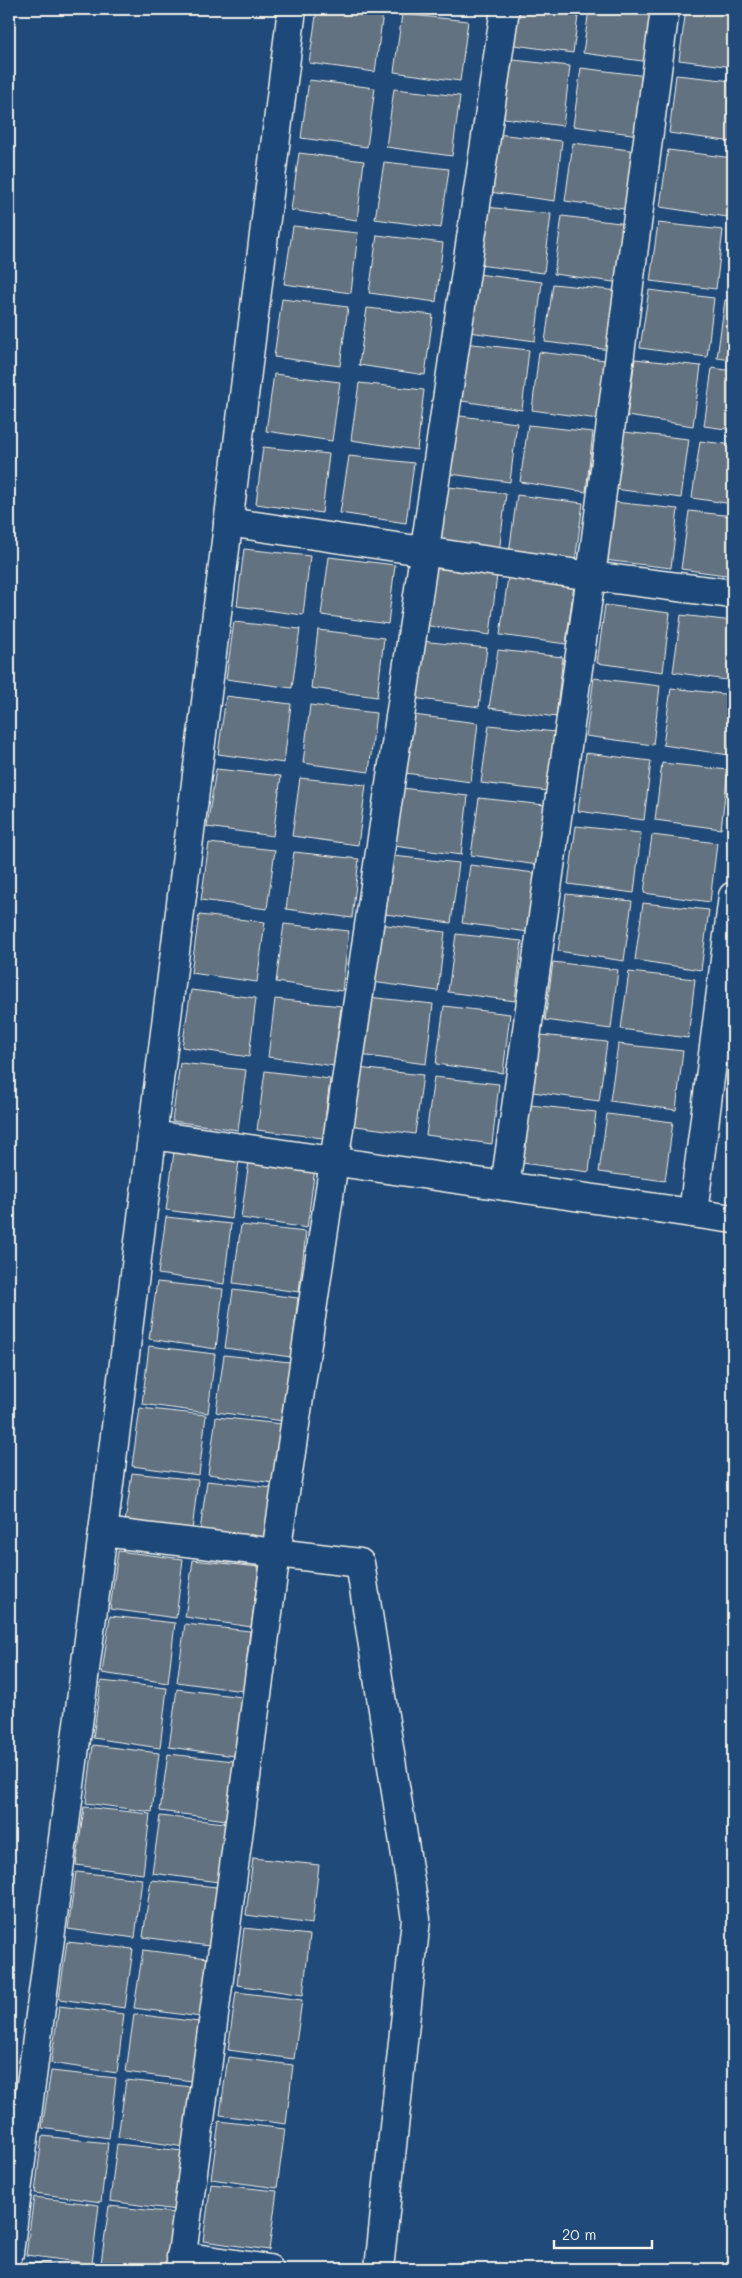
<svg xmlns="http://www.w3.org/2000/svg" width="742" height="2278" viewBox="0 0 742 2278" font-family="Mali,sans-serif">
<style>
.building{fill:#627281;stroke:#f4f1e8}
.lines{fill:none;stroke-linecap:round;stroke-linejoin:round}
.minor-casing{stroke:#f4f1e8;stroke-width:31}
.minor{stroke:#1f4a7a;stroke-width:28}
</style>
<rect width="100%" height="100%" fill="#1f4a7a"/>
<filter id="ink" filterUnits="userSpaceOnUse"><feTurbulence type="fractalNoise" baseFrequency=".02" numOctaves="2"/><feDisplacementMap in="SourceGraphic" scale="10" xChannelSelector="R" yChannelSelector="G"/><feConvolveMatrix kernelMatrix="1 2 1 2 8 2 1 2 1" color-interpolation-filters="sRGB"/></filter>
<g filter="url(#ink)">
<g class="building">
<polygon points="317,9 348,9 383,13 375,72 309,63"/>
<polygon points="512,9 579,9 573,53 507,44"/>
<polygon points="589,9 656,9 650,62 583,53"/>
<polygon points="686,9 733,9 733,67 679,60"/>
<polygon points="402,14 468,21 460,81 394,72"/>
<polygon points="504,59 570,66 563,126 497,117"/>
<polygon points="581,68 647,76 639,135 573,126"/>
<polygon points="676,75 733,81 733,142 669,133"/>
<polygon points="309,80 375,88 367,147 301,138"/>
<polygon points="394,89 460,96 452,156 386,147"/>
<polygon points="496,134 562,141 555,201 489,192"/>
<polygon points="573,143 638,151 631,210 565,201"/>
<polygon points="668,150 733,158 727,217 660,207"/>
<polygon points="299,153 364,161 357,220 291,210"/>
<polygon points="384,162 449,169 441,228 375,219"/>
<polygon points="486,207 551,214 544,273 478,265"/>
<polygon points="562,216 628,224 621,283 554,274"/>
<polygon points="658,223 723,230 716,289 650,281"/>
<polygon points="293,226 358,233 351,293 284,284"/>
<polygon points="377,235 443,243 436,302 369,293"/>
<polygon points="733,241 733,291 727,290"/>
<polygon points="477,274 542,282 535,341 469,332"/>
<polygon points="553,284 619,291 611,350 545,342"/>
<polygon points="649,290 714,298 707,357 640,348"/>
<polygon points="282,299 348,307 340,366 274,357"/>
<polygon points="725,300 733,301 733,360 717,358"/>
<polygon points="367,308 433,315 425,375 359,365"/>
<polygon points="463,343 529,350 522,410 455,400"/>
<polygon points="539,352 605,360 598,419 532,410"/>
<polygon points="635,359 701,366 693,426 627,416"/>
<polygon points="712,368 733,371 733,430 704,426"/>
<polygon points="274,374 340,382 332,441 266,431"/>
<polygon points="359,383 424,390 417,450 351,440"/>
<polygon points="452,415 517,423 510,482 443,473"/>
<polygon points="528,425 593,432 586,492 520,482"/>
<polygon points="624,432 689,439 681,498 615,489"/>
<polygon points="700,441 733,445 733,504 692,498"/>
<polygon points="263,447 329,454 322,513 256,504"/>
<polygon points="349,456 414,463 406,523 340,513"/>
<polygon points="441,486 506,494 499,553 433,544"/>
<polygon points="517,495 583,503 575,562 509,553"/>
<polygon points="613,502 678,509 671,568 604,560"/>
<polygon points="689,511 733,516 733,576 681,569"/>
<polygon points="244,549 310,556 303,615 237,606"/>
<polygon points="329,557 395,565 388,624 321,615"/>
<polygon points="431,568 497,575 490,635 423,625"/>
<polygon points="508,577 574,585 566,644 500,635"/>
<polygon points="605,605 670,613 663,672 597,663"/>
<polygon points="681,615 733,621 733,681 673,672"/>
<polygon points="234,622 300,629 292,688 226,679"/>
<polygon points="318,630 384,638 377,697 311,688"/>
<polygon points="421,641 487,648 479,707 413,698"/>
<polygon points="498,650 563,657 556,717 489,708"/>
<polygon points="594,678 660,686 653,745 586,736"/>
<polygon points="671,688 733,695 733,720 729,755 663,745"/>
<polygon points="226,696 291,704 284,763 218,754"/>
<polygon points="310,705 376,713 369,772 303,763"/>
<polygon points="413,715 478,723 471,782 405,773"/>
<polygon points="489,725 555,732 548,791 481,783"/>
<polygon points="586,753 651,761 644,820 578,811"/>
<polygon points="662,763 728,770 721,829 655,820"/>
<polygon points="216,769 281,776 273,836 207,827"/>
<polygon points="300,778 366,785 358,845 292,836"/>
<polygon points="402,788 468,796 461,855 394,846"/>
<polygon points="479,798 545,805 537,865 471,855"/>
<polygon points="576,826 641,833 634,893 568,884"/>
<polygon points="652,835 717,843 710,902 644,893"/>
<polygon points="209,843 275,850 267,909 201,900"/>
<polygon points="294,852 359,859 352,918 286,909"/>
<polygon points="393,856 459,863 451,923 385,914"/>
<polygon points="470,865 535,873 528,932 462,923"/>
<polygon points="566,894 632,901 624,961 558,951"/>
<polygon points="643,903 709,910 701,970 635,960"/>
<polygon points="199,915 265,922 257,982 191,973"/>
<polygon points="284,924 349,931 342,991 276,982"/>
<polygon points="379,924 445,932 438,991 372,982"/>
<polygon points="456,934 522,941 515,1001 448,992"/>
<polygon points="553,962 618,970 611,1029 545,1020"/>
<polygon points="629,972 695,979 688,1038 621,1029"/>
<polygon points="191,990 256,998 249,1057 182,1047"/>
<polygon points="368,997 433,1004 426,1064 360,1055"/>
<polygon points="275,999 341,1006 334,1066 268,1057"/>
<polygon points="444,1006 510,1014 503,1073 436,1064"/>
<polygon points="541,1035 607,1042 599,1101 533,1092"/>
<polygon points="618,1044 683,1051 676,1110 610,1101"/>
<polygon points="180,1063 246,1070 238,1130 172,1121"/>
<polygon points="357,1068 423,1075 415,1134 349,1125"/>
<polygon points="265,1071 330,1079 323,1138 257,1130"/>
<polygon points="434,1077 499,1084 492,1144 426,1135"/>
<polygon points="530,1105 596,1112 589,1172 522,1163"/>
<polygon points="607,1114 673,1122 665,1181 599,1172"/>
<polygon points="174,1152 239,1160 232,1219 166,1210"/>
<polygon points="249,1161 315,1168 307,1228 241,1218"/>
<polygon points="166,1217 231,1224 224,1284 158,1274"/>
<polygon points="241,1225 306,1232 299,1292 233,1283"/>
<polygon points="157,1282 223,1289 216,1349 149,1339"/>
<polygon points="233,1290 298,1298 291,1357 225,1348"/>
<polygon points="149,1346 215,1354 208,1413 142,1404"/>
<polygon points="224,1355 290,1362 283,1421 216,1412"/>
<polygon points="140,1408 206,1415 199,1475 132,1466"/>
<polygon points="216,1417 281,1424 274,1483 208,1474"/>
<polygon points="132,1473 198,1480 191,1539 124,1530"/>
<polygon points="207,1481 273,1488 266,1547 199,1538"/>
<polygon points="118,1551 183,1559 176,1618 110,1609"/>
<polygon points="193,1560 259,1567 251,1627 185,1617"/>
<polygon points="110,1616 175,1623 168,1683 102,1673"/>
<polygon points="185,1624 250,1631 243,1691 177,1682"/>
<polygon points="101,1681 167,1688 160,1748 93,1738"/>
<polygon points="177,1689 242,1697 235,1756 169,1747"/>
<polygon points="93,1745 159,1753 152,1812 86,1803"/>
<polygon points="168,1754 234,1761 226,1820 160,1811"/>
<polygon points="84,1807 150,1814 143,1874 76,1865"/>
<polygon points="160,1816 225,1823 218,1882 152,1873"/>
<polygon points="253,1858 319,1865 312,1924 246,1915"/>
<polygon points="76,1872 142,1879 135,1938 68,1929"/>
<polygon points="151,1880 217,1887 209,1946 143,1937"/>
<polygon points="244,1928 310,1935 303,1995 237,1985"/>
<polygon points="67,1942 133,1949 125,2008 59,1999"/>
<polygon points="143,1950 208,1958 201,2017 134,2008"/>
<polygon points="236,1992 302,2000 294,2059 228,2050"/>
<polygon points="59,2006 124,2014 117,2073 51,2063"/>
<polygon points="134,2014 199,2022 192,2081 126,2072"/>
<polygon points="228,2057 293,2065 286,2124 220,2115"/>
<polygon points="51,2071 116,2078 109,2138 42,2128"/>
<polygon points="126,2080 192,2087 184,2147 118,2137"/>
<polygon points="219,2121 285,2129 277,2188 211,2179"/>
<polygon points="42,2136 108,2143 101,2202 35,2193"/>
<polygon points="117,2144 183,2151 176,2210 110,2201"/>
<polygon points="211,2184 277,2191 269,2250 203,2241"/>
<polygon points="34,2197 99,2205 92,2264 26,2255"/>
<polygon points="109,2206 175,2213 168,2269 144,2269 101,2263"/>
<polygon points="25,2262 91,2269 24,2269"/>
</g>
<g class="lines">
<defs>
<g id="minor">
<polyline points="228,522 591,576 733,594"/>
<polyline points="152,1135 733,1219"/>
<polyline points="505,1186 591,576 665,9"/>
<polyline points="693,1213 733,896"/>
<polyline points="103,1532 360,1563 416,1919 379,2269"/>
<polyline points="9,2253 103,1532 292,9"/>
<polyline points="181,2256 269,2269"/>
<polyline points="180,2269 276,1553 505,9"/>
</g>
</defs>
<use href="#minor" class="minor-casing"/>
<use href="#minor" class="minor"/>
</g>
</g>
<rect width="742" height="2278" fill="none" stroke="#1f4a7a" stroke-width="30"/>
<rect x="15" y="15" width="712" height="2248" fill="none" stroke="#f4f1e8" stroke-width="2" filter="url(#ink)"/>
<path d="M554 2240v8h98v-8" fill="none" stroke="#f4f1e8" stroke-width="2.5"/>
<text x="562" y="2240" font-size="15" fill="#f4f1e8" stroke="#1f4a7a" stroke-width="4" paint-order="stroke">20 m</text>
</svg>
